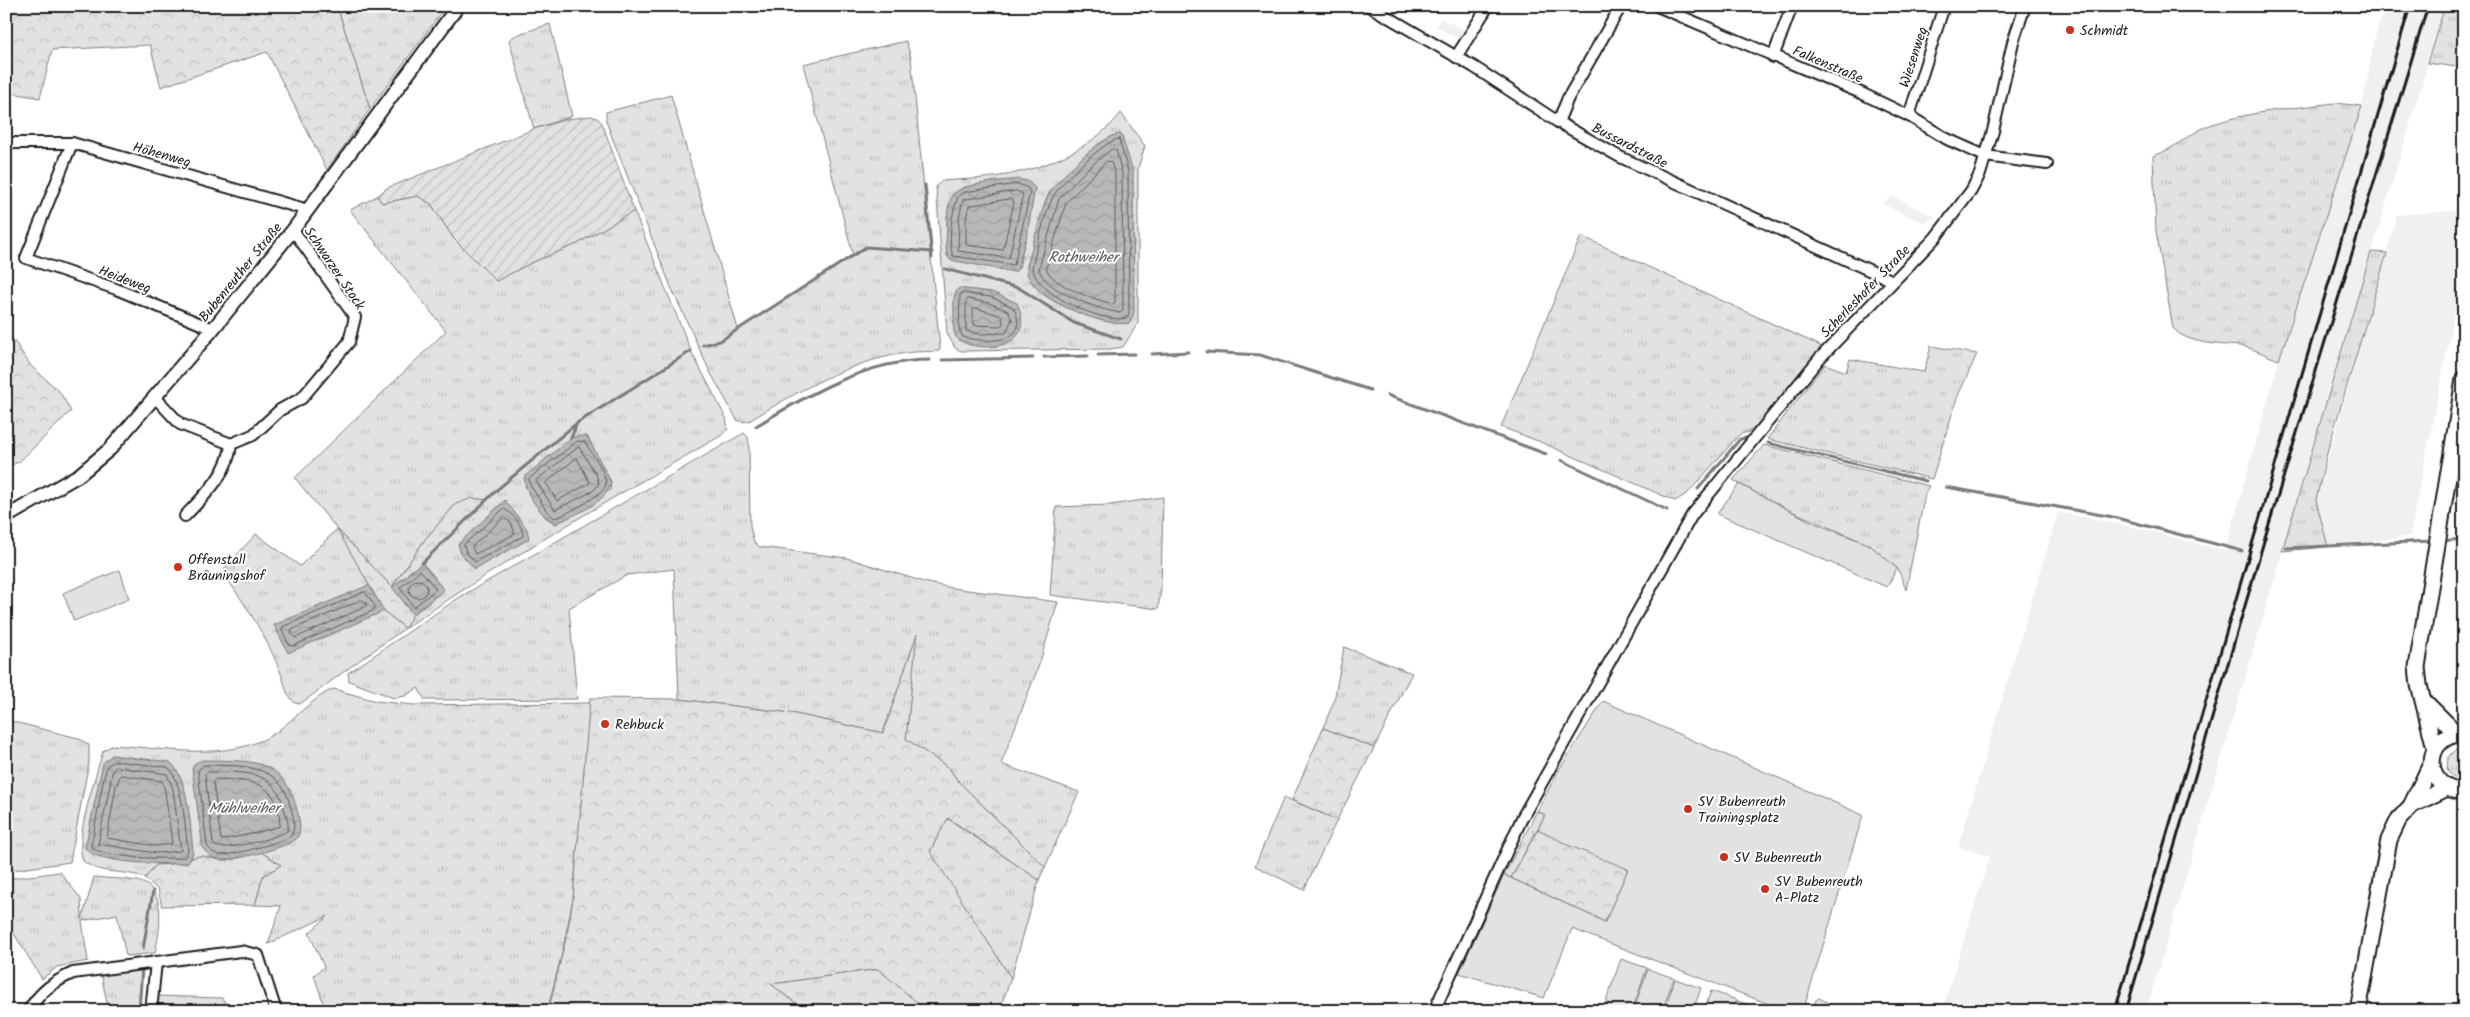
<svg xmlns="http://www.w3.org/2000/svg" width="2470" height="1017" viewBox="0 0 2470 1017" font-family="Kalam,sans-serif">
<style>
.built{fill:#f0f0f0}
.grass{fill:url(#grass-tufts);stroke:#7f7f7f;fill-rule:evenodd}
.forest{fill:url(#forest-crowns);stroke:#7f7f7f}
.park{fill:#e2e2e2;stroke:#7f7f7f}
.garden{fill:url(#garden-furrows);stroke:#7f7f7f}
.water{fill:url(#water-waves);stroke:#7a7a7a}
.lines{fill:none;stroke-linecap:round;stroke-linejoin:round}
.shore{stroke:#5a5a5a;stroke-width:1}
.stream{stroke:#7a7a7a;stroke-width:3}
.minor-casing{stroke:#1c1c1c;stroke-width:14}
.tertiary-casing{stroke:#1c1c1c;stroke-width:16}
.secondary-casing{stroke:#1c1c1c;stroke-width:19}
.minor{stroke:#fff;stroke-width:10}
.tertiary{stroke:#fff;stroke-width:12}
.secondary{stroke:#fff;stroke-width:15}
.rail{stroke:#1c1c1c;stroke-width:3}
.poi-dot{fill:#c8321e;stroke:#fff;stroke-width:2}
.labels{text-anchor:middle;stroke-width:4;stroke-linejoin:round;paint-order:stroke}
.poi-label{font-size:14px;fill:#1c1c1c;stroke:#fff;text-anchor:start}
.street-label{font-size:14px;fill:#1c1c1c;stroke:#fff}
.water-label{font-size:15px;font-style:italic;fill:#5a5a5a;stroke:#fff}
</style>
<defs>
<pattern id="grass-tufts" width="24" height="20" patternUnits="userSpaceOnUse" patternTransform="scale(1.25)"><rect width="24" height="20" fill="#e2e2e2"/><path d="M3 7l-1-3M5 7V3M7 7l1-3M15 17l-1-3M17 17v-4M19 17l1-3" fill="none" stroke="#c1c1c1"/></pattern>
<pattern id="forest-crowns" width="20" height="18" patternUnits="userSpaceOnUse" patternTransform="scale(1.25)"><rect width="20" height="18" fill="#e2e2e2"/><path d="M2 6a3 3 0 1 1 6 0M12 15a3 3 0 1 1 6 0" fill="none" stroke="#c1c1c1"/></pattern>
<pattern id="garden-furrows" width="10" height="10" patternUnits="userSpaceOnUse" patternTransform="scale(1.25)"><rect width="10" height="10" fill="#e2e2e2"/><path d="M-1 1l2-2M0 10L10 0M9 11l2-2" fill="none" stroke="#c1c1c1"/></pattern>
<pattern id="water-waves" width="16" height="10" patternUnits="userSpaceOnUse" patternTransform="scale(1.25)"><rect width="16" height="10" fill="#b8b8b8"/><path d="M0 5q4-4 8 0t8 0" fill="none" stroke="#9e9e9e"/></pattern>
</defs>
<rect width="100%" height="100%" fill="#fff"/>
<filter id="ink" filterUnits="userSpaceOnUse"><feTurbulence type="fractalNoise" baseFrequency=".02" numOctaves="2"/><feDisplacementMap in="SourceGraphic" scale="10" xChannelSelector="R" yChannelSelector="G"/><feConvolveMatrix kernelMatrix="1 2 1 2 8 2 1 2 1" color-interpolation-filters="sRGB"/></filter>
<g filter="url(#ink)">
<g class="built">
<polygon points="2385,6 2445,6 2146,1011 1942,1011 1990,856 1958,847 2058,512 2146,530 2225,551 2279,360 2362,106 2374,42"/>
<polygon points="1441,18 1464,30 1459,39 1436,26"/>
<polygon points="1892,196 1935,217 1925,223 1882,204"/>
<polygon points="2464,210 2464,265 2410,536 2328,547 2316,500 2397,215"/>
</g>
<g class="grass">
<polygon points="337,6 446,6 370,109"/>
<polygon points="2445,6 2464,6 2464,68 2427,63"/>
<polygon points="550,24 572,116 534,129 509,40 516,35"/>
<path d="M906,41L911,58L940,348L939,351C926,352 913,351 900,354C846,363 795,393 749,421L742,422L737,420L710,372L671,287L612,137L606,121V112L671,95L738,329L853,255L803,64Z"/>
<path d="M2335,103L2362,106L2279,360C2269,357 2249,346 2239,346C2219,344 2186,344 2173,328L2156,231L2153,156C2176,149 2191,131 2213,124C2252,111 2295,108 2335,103Z"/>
<path d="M1121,113L1145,146L1138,168V323L1123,347L1110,349L961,351L955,348L947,333L936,186L942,181C966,179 991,179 1015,173C1053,165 1097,144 1121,113ZM1113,135L1091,317C1066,307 1030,297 1027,266L1049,193L1078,162ZM980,185L1035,188L1019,268L947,256V217L953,194L964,187Z"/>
<path d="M377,196L382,203L418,196L431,204L454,239L496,281L533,262L577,244L634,211L691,351L726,418L728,429L724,434C582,515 441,597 310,697L300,704L295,703C287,697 285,686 282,676C268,639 248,608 225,576V568L256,534L300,566L337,529L295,478L446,331L350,210ZM587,436L611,482L610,490L556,524L545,517L525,486ZM486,500L422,563L435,577L429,603L413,614L405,628L384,611L339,531L392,587L426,538L456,504Z"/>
<polygon points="1581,236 1823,347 1757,425 1749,432 1740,434 1688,493 1675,501 1538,441 1501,427"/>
<polygon points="2371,252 2387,253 2328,449 2316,500 2328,547 2282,551"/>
<polygon points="1931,346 1977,354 1957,398 1932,479 1767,439 1825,364 1846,372 1850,359 1924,372"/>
<polygon points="744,433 748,437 749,444 750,527 754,542 760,547 847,558 924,582 952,588 1058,602 1039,665 1001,764 1079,792 1045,867 958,781 949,768 906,739 916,637 883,733 791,713 679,699 674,569 627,575 569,608 577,699 425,700 418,688 405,696 394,698 349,681 348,673 460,597"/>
<polygon points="1764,445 1929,486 1925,494 1906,590 1898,569 1870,545 1782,507 1733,480"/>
<polygon points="1163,497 1161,589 1158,609 1050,595 1056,507 1110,505"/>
<polygon points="1344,647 1412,673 1374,748 1323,728 1334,701"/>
<path d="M334,689L376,701L413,705L590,703L573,899L562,953L547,1011H326L314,975L324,967L309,933L328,916L268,944L281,906L255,905L263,876L281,865L261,852C249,854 233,861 221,860C207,859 200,850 187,863L156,865L145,878C124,869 101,876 83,861C74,838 96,776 103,751L113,745C163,748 227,762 272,735C289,724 317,694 334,689Z"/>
<polygon points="6,720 78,738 89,745 89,762 70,862 6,871"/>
<polygon points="2455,750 2464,750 2464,779 2454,778 2447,771 2448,757"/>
<polygon points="1284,797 1337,820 1304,890 1255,866"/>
<polygon points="1537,811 1545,815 1511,878 1504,875"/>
<polygon points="947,818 1039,880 1011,978 930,852"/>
<path d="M60,872L81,899L82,919L94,877C108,879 123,878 137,881C168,887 160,931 155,953L126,956L117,914L82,921L88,961L57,967L42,979L13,932L6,940V879Z"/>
<polygon points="142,969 139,1011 77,1011 108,1008 101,974"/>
<polygon points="879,969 927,1011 806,1011 770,984"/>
<polygon points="157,996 222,998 225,1002 224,1011 156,1011"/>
<polygon points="1819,998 1821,999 1844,1011 1812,1011 1816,1000"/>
</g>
<g class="forest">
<polygon points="6,6 337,6 370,109 327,170 267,52 161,87 150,45 52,50 40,98 6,92"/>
<polygon points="6,329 31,366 59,391 71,411 19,462 6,467"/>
<polygon points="472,498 487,500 422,563 408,573 403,603 413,614 405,628 384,611 337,529 392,587 426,538 456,504"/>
<polygon points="917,634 906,739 949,768 958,781 1045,867 1039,880 948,818 930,851 1011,978 999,1011 927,1011 878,969 771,984 806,1011 727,1011 722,1006 692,1011 552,1011 550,1004 567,934 573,899 590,698 679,699 791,713 883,733"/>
<polygon points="1323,728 1374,748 1337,820 1292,800"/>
<polygon points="1538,829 1628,869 1605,922 1511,878"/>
<path d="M261,852L281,865L263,876L255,905L162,906L158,890L145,878L156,865L186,863C200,850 207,859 221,860C233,861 249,854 261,852Z"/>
</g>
<g class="park">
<polygon points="1739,484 1812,522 1870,545 1897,568 1887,587 1717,514"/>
<polygon points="120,570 129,599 74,621 63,593"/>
<polygon points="1603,701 1863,815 1803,1011 1787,1011 1572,929 1544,998 1459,973 1504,875 1605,922 1628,869 1570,846 1538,829 1545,815 1537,811 1559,770"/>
<polygon points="1621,959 1647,968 1632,1011 1614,1011 1604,1007"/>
<polygon points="1648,969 1674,978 1662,1011 1633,1011"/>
<polygon points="1675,979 1701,988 1693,1011 1664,1011"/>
<polygon points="1711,991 1737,1000 1733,1011 1704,1011"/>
<polygon points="1738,1001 1764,1010 1763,1011 1734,1011"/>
</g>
<polygon class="garden" points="591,116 597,118 602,123 634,211 577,244 533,262 496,281 454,239 431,204 418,196 382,203 377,196 387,188 534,129 567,119"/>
<g class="water">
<path d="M1121,134L1133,171L1134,313L1130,323C1106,328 1040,302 1029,278C1027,275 1027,270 1027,266C1032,250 1042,204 1050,192C1060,177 1104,133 1121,134Z"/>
<path d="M1019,179L1029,182L1035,188L1027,235L1017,270L1014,272L950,260C944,252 946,240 947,230C947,219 947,206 952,196C959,183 1004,181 1019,179Z"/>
<path d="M959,288L992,292L1017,303C1041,356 966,352 956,337C952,330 954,321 954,314C954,304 952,295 959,288Z"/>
<path d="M577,436H587L611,482C607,504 574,514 556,524C540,515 526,495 524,477L571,438Z"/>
<polygon points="505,500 527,529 529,539 475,569 461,554 458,544"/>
<polygon points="422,563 444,590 413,614 392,587"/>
<polygon points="369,585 384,611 288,653 274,625"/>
<path d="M112,755L170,762C189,778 190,826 193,850L192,857L187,863C164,864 99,865 85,848L103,763Z"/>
<path d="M203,760C249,761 284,756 297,810C299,819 303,831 296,839C287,848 235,860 222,860C214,860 208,854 203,849L192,769L195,763Z"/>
</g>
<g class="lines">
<g class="shore">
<path d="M1119,139L1128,171L1129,313L1127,318C1103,324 1035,294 1032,267C1038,244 1043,218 1053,197C1059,184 1106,139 1119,139Z"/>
<path d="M1112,149L1116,150L1122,173L1123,311L1120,313C1100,310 1041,290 1039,268L1059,199L1086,170Z"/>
<path d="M1107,161L1111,162L1115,174V302L1113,304C1095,299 1053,287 1046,268L1066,203Z"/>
<path d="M1018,184L1028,188L1030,192L1014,265L953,256C947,243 952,210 958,197L966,192Z"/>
<polygon points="1017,191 1023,194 1009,258 958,251 959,218 963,200"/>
<polygon points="1011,199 1014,202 1003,250 966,245 966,219 969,206"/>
<path d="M962,293L991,297L1013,307C1033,345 986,343 963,337L959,329L960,296Z"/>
<polygon points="968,299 989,303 1008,311 1012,319 1006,333 980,334 966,331 966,302"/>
<polygon points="976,308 1002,316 1003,324 1000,326 974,325 973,310"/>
<path d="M578,441L585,442C591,453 606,471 606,484C606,494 565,515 555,518L548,513L530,485L529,479Z"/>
<polygon points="579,447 596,474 599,484 593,491 555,510 536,481"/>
<polygon points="577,458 590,483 557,501 546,483"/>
<path d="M504,509C513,513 523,526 523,536L475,562L466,552L464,545Z"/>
<polygon points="504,518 511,523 515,534 475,554 472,547"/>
<polygon points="421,571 436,589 414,607 400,588"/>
<circle cx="418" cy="589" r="9"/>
<polygon points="365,592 375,606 374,610 293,646 289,645 282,630 283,627"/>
<polygon points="362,600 367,604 365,607 295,638 291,633 292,630"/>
<path d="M115,761L167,767C183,778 185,830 188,850L185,857C167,860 103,858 91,847L103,782L107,766Z"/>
<path d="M204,765C240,766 280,762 290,805C293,816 296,824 292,835C283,842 231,856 220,855C214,854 210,850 207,846L198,771Z"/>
<polygon points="117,767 167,774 173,789 181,851 156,853 98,844 113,770"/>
<path d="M207,772C240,773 275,767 284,808C286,816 290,823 287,831C276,838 227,851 215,846L213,843L205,774Z"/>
<polygon points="121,775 162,781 165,791 172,844 156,846 107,838 116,786"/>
<path d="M216,779C252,781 279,780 280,826L256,833L221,840L213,782Z"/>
</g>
<g class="stream">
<polyline points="925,185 932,258"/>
<polyline points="945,269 1019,288 1074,323 1121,339"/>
<polyline points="703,345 720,341 866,247 932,252"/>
<polyline points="1206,352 1260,355 1370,390"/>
<polyline points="1152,354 1188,352"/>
<polyline points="1098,355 1134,354"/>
<polyline points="1044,357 1088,356"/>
<polyline points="942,360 1033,358"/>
<polyline points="1387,395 1546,454"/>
<path d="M756,426C809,394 867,360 930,360"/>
<polyline points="571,438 577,423 691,351"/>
<polyline points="1768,443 1926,481"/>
<polyline points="1561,460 1667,510"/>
<polyline points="1946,487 2113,517 2242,551"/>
<polyline points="1698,489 1740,439 1747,438"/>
<polyline points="2441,541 2464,539"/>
<polyline points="2286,548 2432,541"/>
<polyline points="422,563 499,488 577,423"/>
<polyline points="143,949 153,891"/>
<polyline points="139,1011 142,969"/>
</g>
<defs>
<g id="minor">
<polyline points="1369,6 1474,67 1558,122 1620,157 1893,281"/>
<polyline points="1657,6 1861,93 1909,116 1947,139 1985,156 2047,164"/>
<polyline points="1456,57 1488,6"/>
<polyline points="1773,57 1792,6"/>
<polyline points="1909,116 1944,6"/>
<polyline points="1558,122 1568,98 1621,6"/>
<polyline points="6,143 72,143 308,210"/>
<polyline points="72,143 26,258 116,289 213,329"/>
<polyline points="155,397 180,424 231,444 253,435 280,410 302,398 349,342 355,317 293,230"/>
<path d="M185,516C204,496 229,473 231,444"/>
<path d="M28,1011C40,992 53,982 73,973L241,951L258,955L276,1011"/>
<polyline points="151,1011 156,962"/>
<polyline points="1434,1011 1522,818 1692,515 1819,359 1935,238 1971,191 1980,174 1993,131 2013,42 2025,6"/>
</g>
<polyline id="tertiary" points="6,517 79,475 110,449 213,329 293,230 458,6"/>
<g id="secondary">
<polyline points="2428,705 2457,734"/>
<path d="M2464,734C2421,733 2422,792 2464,791"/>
<polyline points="2435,748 2419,685 2417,667 2464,379"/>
<polyline points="2412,805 2447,788"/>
<polyline points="2358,1011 2389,840 2399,819 2411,806 2431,764"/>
</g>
</defs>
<use href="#minor" class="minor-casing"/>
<use href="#tertiary" class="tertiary-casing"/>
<use href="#secondary" class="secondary-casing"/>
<use href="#minor" class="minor"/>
<use href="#tertiary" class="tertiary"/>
<use href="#secondary" class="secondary"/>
<g class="rail">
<polyline points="2115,1011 2410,6"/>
<polyline points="2126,1011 2269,524 2428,6"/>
</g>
</g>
</g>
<g class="poi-dot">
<circle cx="2070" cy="30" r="5"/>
<circle cx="178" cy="567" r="5"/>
<circle cx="605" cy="724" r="5"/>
<circle cx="1688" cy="809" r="5"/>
<circle cx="1724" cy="857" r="5"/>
<circle cx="1765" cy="889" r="5"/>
</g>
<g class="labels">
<g class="poi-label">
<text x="2080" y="35">Schmidt</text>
<text x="188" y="564">Offenstall<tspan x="188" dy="16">Bräuningshof</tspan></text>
<text x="615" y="729">Rehbuck</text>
<text x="1698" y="806">SV Bubenreuth<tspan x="1698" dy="16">Trainingsplatz</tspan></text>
<text x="1734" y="862">SV Bubenreuth</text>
<text x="1775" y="886">SV Bubenreuth<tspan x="1775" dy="16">A-Platz</tspan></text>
</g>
<g class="street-label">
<text transform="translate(1913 57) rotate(-72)" y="5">Wiesenweg</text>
<text transform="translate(1828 64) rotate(23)" y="5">Falkenstraße</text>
<text transform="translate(1630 145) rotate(27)" y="5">Bussardstraße</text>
<text transform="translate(162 154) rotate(16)" y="5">Höhenweg</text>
<text transform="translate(335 268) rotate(56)" y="5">Schwarzer Stock</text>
<text transform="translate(240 272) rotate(-51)" y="5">Bubenreuther Straße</text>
<text transform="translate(125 279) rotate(21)" y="5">Heideweg</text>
<text transform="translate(1865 291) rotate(-46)" y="5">Scherleshofer Straße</text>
</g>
<g class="water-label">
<text x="1083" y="262">Rothweiher</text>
<text x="244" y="813">Mühlweiher</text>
</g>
</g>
<rect width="2470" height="1017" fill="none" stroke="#fff" stroke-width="25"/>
<rect x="12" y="12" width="2445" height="992" fill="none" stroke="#1c1c1c" stroke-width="2" filter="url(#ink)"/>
</svg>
